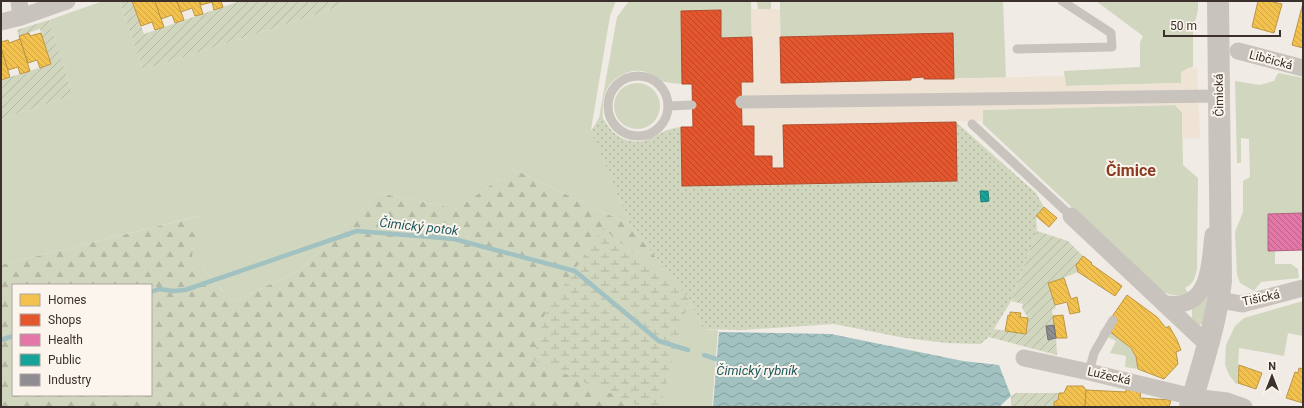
<svg xmlns="http://www.w3.org/2000/svg" width="1304" height="408" viewBox="0 0 1304 408" font-family="Roboto,sans-serif">
<style>
.grass{fill:#d1d6bf}
.forest{fill:url(#forest-firs);fill-rule:evenodd}
.wetland{fill:url(#wetland-marsh)}
.park{fill:url(#park-dots)}
.garden{fill:url(#garden-furrows)}
.plaza{fill:#eee3d5}
.water{fill:url(#water-waves)}
.homes{fill:url(#homes-back-hatch);stroke:#bb9644}
.shops{fill:url(#shops-back-hatch);stroke:#b14b2d}
.health{fill:url(#health-back-hatch);stroke:#b16282}
.public{fill:url(#public-back-hatch);stroke:#228077}
.industry{fill:url(#industry-back-hatch);stroke:#747173}
.lines{fill:none;stroke-linecap:round;stroke-linejoin:round}
.stream{stroke:#a1c2c1;stroke-width:4.5}
.service{stroke:#c9c3be;stroke-width:9}
.pedestrian{stroke:#c9c3be;stroke-width:13}
.minor{stroke:#c9c3be;stroke-width:17}
.tertiary{stroke:#c9c3be;stroke-width:22}
.labels{text-anchor:middle;stroke-width:4;stroke-linejoin:round;paint-order:stroke}
.street-label{font-size:12px;fill:#3b302b;stroke:#fbf5ee}
.water-label{font-size:13px;font-style:italic;fill:#1f5a5e;stroke:#fbf5ee}
.district-label{font-size:16px;font-weight:bold;fill:#8c3b22;stroke:#fbf5ee}
</style>
<defs>
<pattern id="forest-firs" width="22" height="20" patternUnits="userSpaceOnUse"><rect width="22" height="20" fill="#d1d6bf"/><path d="M5 1l3.5 6h-7zM16 11l3.5 6h-7z" fill="#b4b8a4"/></pattern>
<pattern id="wetland-marsh" width="20" height="14" patternUnits="userSpaceOnUse"><rect width="20" height="14" fill="#d1d6bf"/><path d="M1 5h8M5 5V1M11 12h8M15 12V8" fill="none" stroke="#b4b8a4"/></pattern>
<pattern id="park-dots" width="8" height="8" patternUnits="userSpaceOnUse"><rect width="8" height="8" fill="#d1d6bf"/><path d="M2 2h.1M6 6h.1" fill="none" stroke="#b4b8a4" stroke-width="1.8" stroke-linecap="round"/></pattern>
<pattern id="garden-furrows" width="10" height="10" patternUnits="userSpaceOnUse"><rect width="10" height="10" fill="#d1d6bf"/><path d="M-1 1l2-2M0 10L10 0M9 11l2-2" fill="none" stroke="#b4b8a4"/></pattern>
<pattern id="water-waves" width="16" height="10" patternUnits="userSpaceOnUse"><rect width="16" height="10" fill="#a1c2c1"/><path d="M0 5q4-4 8 0t8 0" fill="none" stroke="#849e9d"/></pattern>
<pattern id="homes-back-hatch" width="6" height="6" patternUnits="userSpaceOnUse"><rect width="6" height="6" fill="#f2c14e"/><path d="M-1 5l2 2M0 0l6 6M5-1l2 2" fill="none" stroke="#d0a644"/></pattern>
<pattern id="shops-back-hatch" width="6" height="6" patternUnits="userSpaceOnUse"><rect width="6" height="6" fill="#e4572e"/><path d="M-1 5l2 2M0 0l6 6M5-1l2 2" fill="none" stroke="#ba4827"/></pattern>
<pattern id="health-back-hatch" width="6" height="6" patternUnits="userSpaceOnUse"><rect width="6" height="6" fill="#e377a8"/><path d="M-1 5l2 2M0 0l6 6M5-1l2 2" fill="none" stroke="#b96289"/></pattern>
<pattern id="public-back-hatch" width="6" height="6" patternUnits="userSpaceOnUse"><rect width="6" height="6" fill="#17a398"/><path d="M-1 5l2 2M0 0l6 6M5-1l2 2" fill="none" stroke="#16857c"/></pattern>
<pattern id="industry-back-hatch" width="6" height="6" patternUnits="userSpaceOnUse"><rect width="6" height="6" fill="#8d8d92"/><path d="M-1 5l2 2M0 0l6 6M5-1l2 2" fill="none" stroke="#747477"/></pattern>
</defs>
<rect width="100%" height="100%" fill="#f0ebe5"/>
<g class="grass">
<polygon points="103,1 119,1 143,70 327,11 349,1 616,1 610,16 591,130 630,225 513,169 457,209 379,193 300,270 233,302 192,257 198,216 1,265 1,119 73,95 49,20"/>
<path d="M629,1H751L752,37L721,38L720,10L681,11L682,84C675,83 668,83 661,81C654,78 649,72 642,71C635,70 629,71 624,74C604,83 602,99 603,118H599L617,17Z"/>
<polygon points="757,1 771,1 771,9 758,9"/>
<polygon points="780,1 1003,1 1006,78 954,79 953,33 780,37"/>
<polygon points="1096,1 1198,1 1198,10 1193,30 1193,67 1188,68 1181,83 1065,86 1064,71 1140,67 1140,42 1143,36"/>
<polygon points="1278,73 1303,78 1303,214 1268,214 1268,250 1275,251 1275,264 1291,264 1298,269 1299,278 1261,282 1254,291 1240,283 1237,274 1235,232 1243,212 1243,181 1250,177 1249,139 1241,138 1241,163 1237,163 1235,81 1260,85 1274,81"/>
<circle cx="637" cy="106" r="23"/>
<path d="M1175,105L1182,112L1183,165L1198,178L1197,269C1195,277 1194,284 1185,288L1189,294C1176,297 1173,296 1161,291L983,124L982,110Z"/>
<polygon points="1213,286 1204,322 1200,325 1195,325 1192,318 1192,309"/>
<polygon points="689,299 703,329 718,330 712,407 660,407"/>
<polygon points="1303,301 1303,336 1288,333 1284,356 1239,348 1237,385 1229,375 1225,365 1226,345 1235,326 1244,318"/>
<path d="M1111,318L1109,331C1125,343 1136,348 1138,369L1125,367L1126,356L1110,353L1116,341L1099,333Z"/>
</g>
<path class="forest" d="M513,169L630,225L689,299L660,407H1V265L199,216L192,257L233,302L300,270L379,193L457,209ZM13,285H151V395H13Z"/>
<polygon class="wetland" points="603,228 689,299 660,407 642,407 533,360 545,313"/>
<path class="park" d="M599,118H603C612,134 624,144 643,141C647,140 651,137 655,136C664,131 671,128 681,127L682,186L956,181V122L1036,193L1044,207L1036,216L1037,231L1011,301L989,337L980,344L947,343L905,338L834,324L741,330L703,329L689,299L630,225L591,131Z"/>
<g class="garden">
<polygon points="119,1 132,1 144,34 240,1 349,1 327,11 143,70"/>
<polygon points="49,20 73,95 1,119 1,80 51,64 40,29 19,36 17,30"/>
<polygon points="1037,231 1068,241 1083,256 1076,265 1078,272 1048,284 1056,308 1052,310 1054,325 1046,326 1048,340 1056,338 1057,355 989,337 994,329 1026,334 1028,318 1022,308 1023,304 1011,301"/>
<polygon points="1016,393 1059,393 1058,400 1054,402 1055,407 1011,407 1011,396"/>
</g>
<polygon class="plaza" points="751,9 780,9 782,83 911,80 911,78 924,77 924,79 1065,76 1066,86 1181,83 1181,72 1188,68 1197,68 1200,138 1182,139 1182,112 1175,105 983,110 983,121 783,125 784,168 772,168 772,156 754,156 754,126 742,126 741,82 753,82"/>
<polygon class="water" points="719,332 831,334 963,361 999,365 1011,396 999,407 713,407"/>
<g class="homes">
<polygon points="132,1 155,1 164,27 155,30 152,22 141,26"/>
<polygon points="155,1 177,1 184,20 175,23 172,15 161,19"/>
<polygon points="177,1 199,1 203,14 195,16 192,8 181,12"/>
<polygon points="199,1 221,1 223,7 214,10 212,2 201,5"/>
<polygon points="1258,1 1269,1 1282,4 1274,33 1252,27"/>
<polygon points="1303,3 1303,48 1292,45"/>
<polygon points="29,33 30,36 41,33 51,64 40,68 37,60 28,63 19,36"/>
<polygon points="20,39 30,71 20,74 18,67 8,70 1,48 1,42 8,40 9,43"/>
<polygon points="1,48 10,77 1,80"/>
<polygon points="1044,207 1057,218 1049,227 1036,216"/>
<polygon points="1083,256 1092,263 1091,264 1122,286 1115,296 1078,272 1076,265"/>
<polygon points="1064,278 1071,299 1077,297 1080,312 1070,314 1067,302 1055,305 1048,283"/>
<polygon points="1127,295 1157,317 1166,328 1169,326 1177,340 1181,350 1176,352 1178,364 1164,379 1138,369 1136,357 1131,348 1109,331 1111,318"/>
<polygon points="1010,312 1021,313 1020,317 1028,318 1026,334 1005,331 1008,315 1010,316"/>
<polygon points="1063,315 1067,338 1056,338 1053,316"/>
<polygon points="1239,365 1262,373 1256,389 1238,383"/>
<polygon points="1299,368 1303,369 1303,403 1286,398 1295,372 1298,373"/>
<polygon points="1067,386 1083,386 1086,390 1085,407 1054,406 1054,402 1058,400 1059,393 1064,393"/>
<polygon points="1126,389 1141,390 1140,398 1171,400 1169,407 1085,407 1086,390 1126,392"/>
</g>
<g class="shops">
<polygon points="721,10 721,38 752,37 753,82 741,82 742,126 754,126 754,156 772,156 772,168 784,168 783,125 956,122 957,181 682,186 681,127 693,127 692,84 682,84 681,11"/>
<polygon points="953,33 954,79 924,79 924,77 911,78 911,80 781,83 780,37"/>
</g>
<polygon class="health" points="1303,213 1303,250 1268,251 1268,214"/>
<polygon class="public" points="980,191 988,191 989,201 981,202"/>
<polygon class="industry" points="1054,325 1056,338 1048,340 1046,326"/>
<g class="lines">
<g class="stream">
<polyline points="151,292 159,289 173,291 185,290 357,231 454,239 575,271 659,341 688,350"/>
<polyline points="1,340 13,336"/>
<polyline points="704,355 716,359"/>
</g>
<g class="service">
<polyline points="1017,49 1112,47 1111,33 1062,1"/>
<circle cx="638" cy="106" r="30"/>
<polyline points="668,106 692,105"/>
<polyline points="972,124 1071,216"/>
<polyline points="1089,372 1094,353 1113,320"/>
</g>
<polyline class="pedestrian" points="742,102 1219,96"/>
<g class="minor">
<polyline points="19,1 21,17"/>
<polyline points="1,22 21,17 67,1"/>
<polyline points="1238,51 1303,68"/>
<polyline points="1071,216 1209,346"/>
<polyline points="1219,300 1242,304 1303,288"/>
<path d="M1164,304C1169,304 1175,305 1180,304C1211,300 1210,258 1213,235"/>
<polyline points="1024,358 1089,372 1193,397 1227,401 1244,407"/>
</g>
<path class="tertiary" d="M1190,407C1202,365 1216,324 1221,281L1218,1"/>
</g>
<g class="labels">
<g class="street-label">
<text transform="translate(1271 60) rotate(15)" y="4">Libčická</text>
<text transform="translate(1219 95) rotate(-91)" y="4">Čimická</text>
<text transform="translate(1261 298) rotate(-12)" y="4">Tišická</text>
<text transform="translate(1109 376) rotate(13)" y="4">Lužecká</text>
</g>
<g class="water-label">
<text transform="translate(419 226) rotate(6)" y="5">Čimický potok</text>
<text x="757" y="375">Čimický rybník</text>
</g>
<g class="district-label">
<text x="1131" y="176">Čimice</text>
</g>
</g>
<rect width="1304" height="408" fill="none" stroke="#3b302b" stroke-width="4"/>
<rect x="12" y="284" width="140" height="112" fill="#fbf5ee" stroke="#aea6a0"/>
<rect x="20" y="294" width="20" height="12" fill="#f2c14e" stroke="#aea6a0"/>
<text x="48" y="304" font-size="12" fill="#3b302b">Homes</text>
<rect x="20" y="314" width="20" height="12" fill="#e4572e" stroke="#aea6a0"/>
<text x="48" y="324" font-size="12" fill="#3b302b">Shops</text>
<rect x="20" y="334" width="20" height="12" fill="#e377a8" stroke="#aea6a0"/>
<text x="48" y="344" font-size="12" fill="#3b302b">Health</text>
<rect x="20" y="354" width="20" height="12" fill="#17a398" stroke="#aea6a0"/>
<text x="48" y="364" font-size="12" fill="#3b302b">Public</text>
<rect x="20" y="374" width="20" height="12" fill="#8d8d92" stroke="#aea6a0"/>
<text x="48" y="384" font-size="12" fill="#3b302b">Industry</text>
<g transform="translate(1272 376)" stroke="#fbf5ee" stroke-width="3" paint-order="stroke">
<path d="M0-3L7 15L0 10L-7 15Z" fill="#3b302b"/>
<text y="-6" font-size="11" font-weight="bold" text-anchor="middle" fill="#3b302b">N</text>
</g>
<path d="M1164 30v6h116v-6" fill="none" stroke="#3b302b" stroke-width="2"/>
<text x="1170" y="30" font-size="12" fill="#3b302b" stroke="#fbf5ee" stroke-width="3" paint-order="stroke">50 m</text>
</svg>
